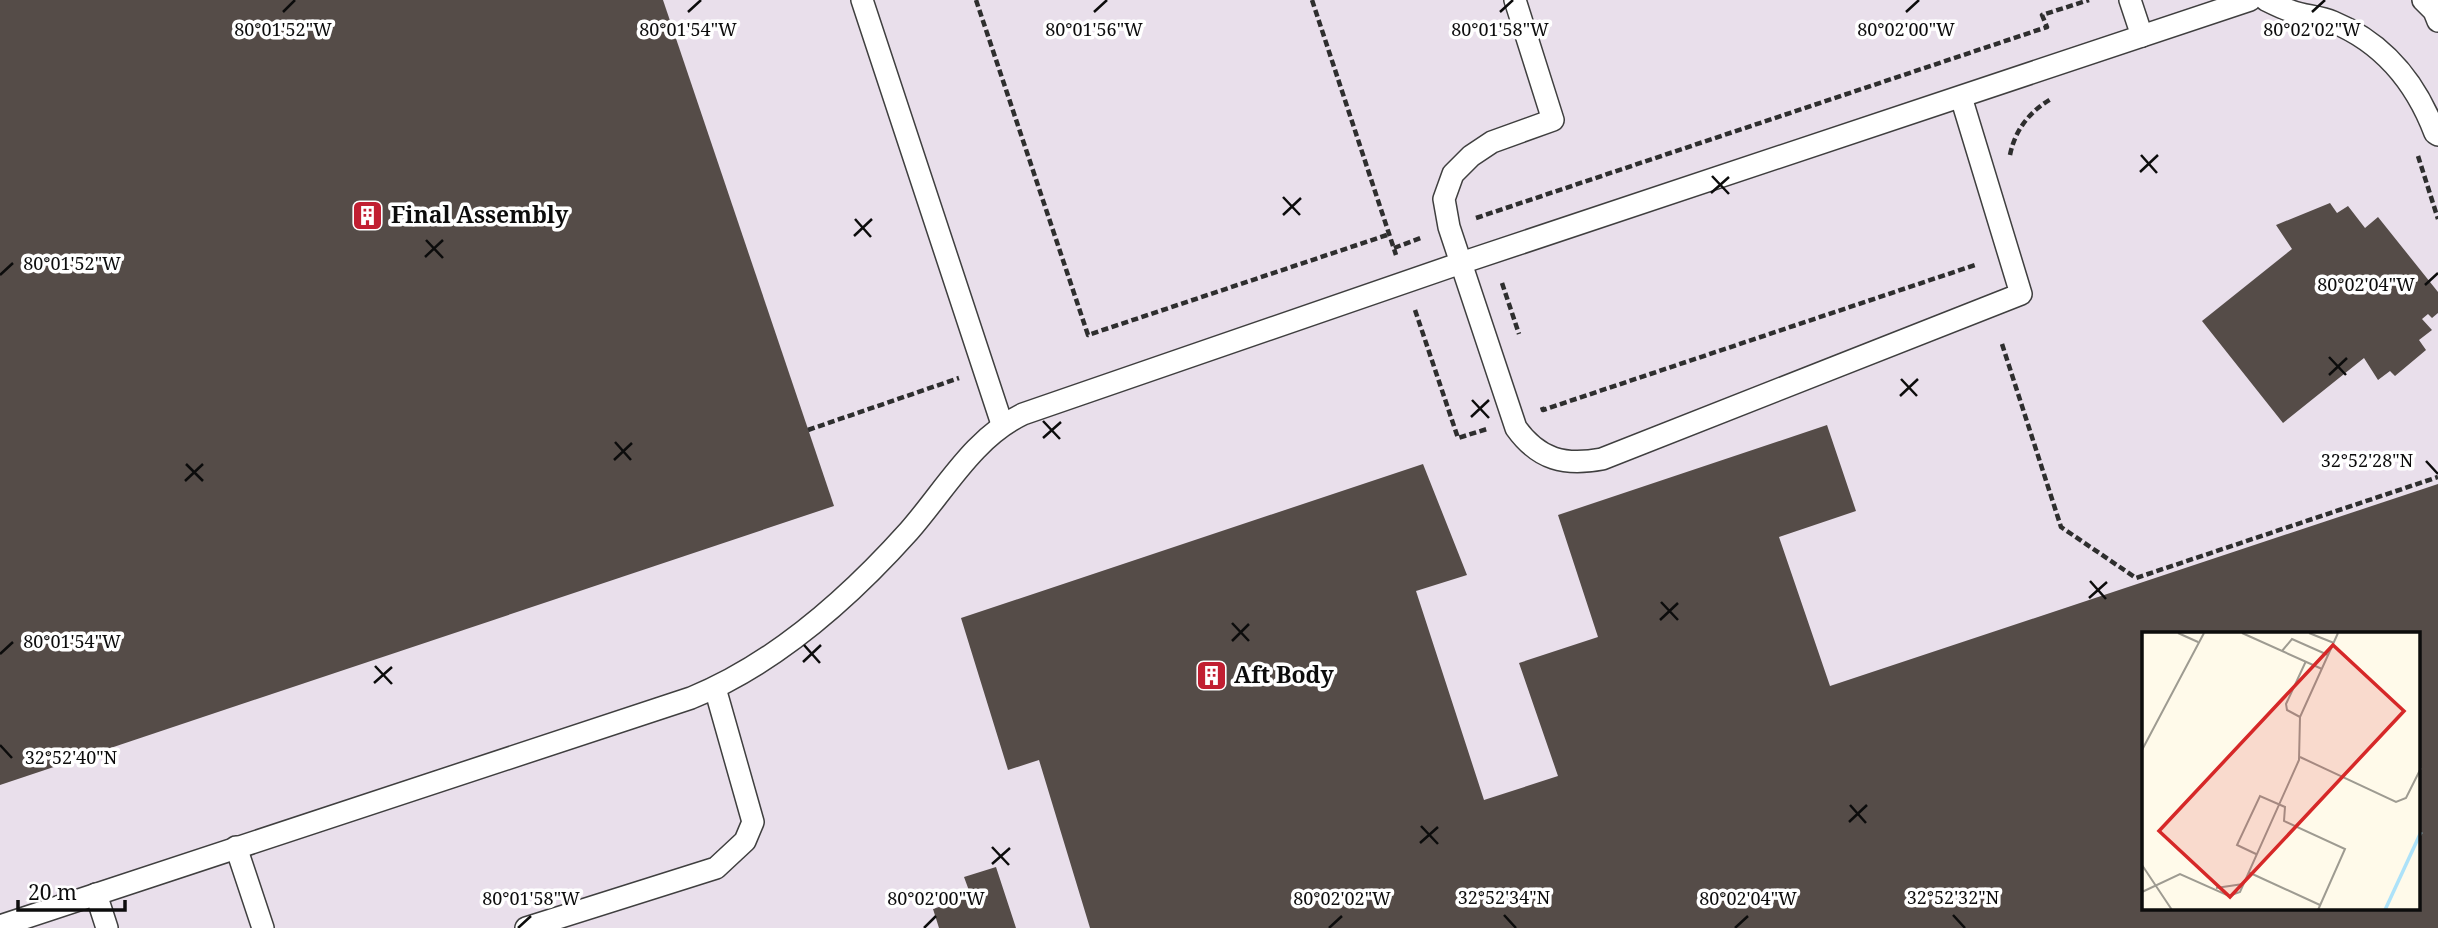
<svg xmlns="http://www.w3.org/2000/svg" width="2438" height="928" viewBox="0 0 2438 928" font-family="'Noto Serif',serif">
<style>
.industrial{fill:#e9dfeb;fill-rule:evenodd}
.building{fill:#554c48;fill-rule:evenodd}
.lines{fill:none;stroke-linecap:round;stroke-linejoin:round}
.service-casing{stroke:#3f3f3f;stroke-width:24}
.path{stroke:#2e2e2e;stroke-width:4.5;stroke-dasharray:7 3.5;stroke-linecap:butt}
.service{stroke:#fff;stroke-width:21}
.ticks{fill:none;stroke:#0c0c0c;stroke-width:2.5}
.labels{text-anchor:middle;stroke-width:7;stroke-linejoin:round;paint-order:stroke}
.poi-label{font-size:23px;font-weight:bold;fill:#0c0c0c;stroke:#fff;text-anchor:start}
.inset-river{fill:none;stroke:#ade2f9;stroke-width:3.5}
.inset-road{fill:none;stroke:#9e9b91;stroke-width:2}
.view{fill:#d62828;fill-opacity:0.15;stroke:#d62828;stroke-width:3.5}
.inset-edge{fill:none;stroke:#0c0c0c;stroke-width:3.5}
.ticks-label{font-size:18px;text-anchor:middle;fill:#0c0c0c;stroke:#fff;stroke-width:7;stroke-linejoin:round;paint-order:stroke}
</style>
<rect width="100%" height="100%" fill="#fffaea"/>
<path class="industrial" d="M0,0H2438V928H0ZM2144,634H2419V909H2144Z"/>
<g class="building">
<polygon points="0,0 663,0 834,506 0,785"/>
<polygon points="2330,203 2337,213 2348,206 2365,228 2378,217 2438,292 2438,313 2432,318 2428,314 2422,319 2432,330 2419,340 2426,350 2395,376 2390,371 2378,380 2364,358 2283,423 2202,321 2292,249 2276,225"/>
<path d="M1827,425L1856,511L1779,537L1830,686L2438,484V928H1090L1039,760L1008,770L961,618L1423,464L1467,575L1416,591L1484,800L1558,776L1519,663L1598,637L1558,515ZM2144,634H2419V909H2144Z"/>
<polygon points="996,867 1016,928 939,928 933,909 971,896 964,877"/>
</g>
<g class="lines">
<defs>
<g id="service">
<polyline points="862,0 1002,424"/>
<path d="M1515,0L1553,120L1492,142L1471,156L1453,174L1444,199L1449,227L1516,428C1539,460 1565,466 1602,459L2021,294L1961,97"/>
<polyline points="2130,0 2142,36"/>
<path d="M2266,0C2274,4 2282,8 2291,11C2304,16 2319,16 2333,22C2384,43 2416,83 2435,133L2438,135"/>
<polyline points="2423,0 2434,11 2438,21"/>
<polyline points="236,847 263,928"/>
<polyline points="96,894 107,928"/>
<path d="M0,926L691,698C775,664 849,598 909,531C945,490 973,438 1023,414L1461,263L2250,0"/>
<polyline points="526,928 716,868 745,841 753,822 715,688"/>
</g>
</defs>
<use href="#service" class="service-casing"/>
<g class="path">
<polyline points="976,0 1088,335 1390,234"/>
<polyline points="1312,0 1396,255"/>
<path d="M2010,155C2015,130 2029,112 2051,99"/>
<polyline points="2418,156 2438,219"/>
<polyline points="1476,218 2047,27 2042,15 2089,0"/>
<polyline points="1394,248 1423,237"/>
<polyline points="1502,283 1519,334"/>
<polyline points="1415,310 1458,438 1487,429"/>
<polyline points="2002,344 2061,527 2136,578 2438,477"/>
<polyline points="1542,407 1543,410 1975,265"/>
<polyline points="808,430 959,378"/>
</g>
<use href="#service" class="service"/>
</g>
<path class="ticks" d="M283,12L295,0M688,12L701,0M1094,12L1107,0M1500,12L1513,0M1906,12L1919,0M2312,12L2325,0M2141,155L2157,173M2140,172L2158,155M1712,176L1729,194M1711,193L1729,177M1283,197L1300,215M1283,215L1301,198M855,219L871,237M854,236L872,219M426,240L443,258M425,257L443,240M0,275L13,263M2425,285L2438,273M2329,357L2346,375M2329,375L2347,358M1901,379L1917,396M1900,396L1918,379M1472,400L1489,418M1471,417L1489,400M1043,421L1060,439M1043,438L1061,422M615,442L631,460M614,460L632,443M2426,461L2438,474M186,464L203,481M185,481L203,464M2090,581L2106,599M2089,598L2107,582M1661,602L1678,620M1660,620L1678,603M1232,623L1249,641M1232,641L1249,624M804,645L820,663M0,654L13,642M803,662L821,645M375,666L392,684M374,683L392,667M0,745L12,758M1850,805L1866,823M1849,822L1867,805M1421,826L1438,844M1420,843L1438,827M992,847L1009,865M992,864L1010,848M1504,915L1516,928M1953,915L1965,928M518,928L531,916M924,928L936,916M1329,928L1342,916M1735,928L1748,916"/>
<defs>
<symbol id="building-square" viewBox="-11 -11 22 22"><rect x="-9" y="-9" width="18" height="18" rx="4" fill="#c11f32" stroke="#fff"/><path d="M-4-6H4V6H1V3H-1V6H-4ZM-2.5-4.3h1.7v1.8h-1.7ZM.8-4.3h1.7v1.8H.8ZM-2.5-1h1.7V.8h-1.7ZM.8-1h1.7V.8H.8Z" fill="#fff"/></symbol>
</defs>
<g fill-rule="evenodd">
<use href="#building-square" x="350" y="198" width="35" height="35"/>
<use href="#building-square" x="1194" y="658" width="35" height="35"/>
</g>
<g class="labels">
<g class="poi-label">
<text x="391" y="223">Final Assembly</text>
<text x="1234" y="683">Aft Body</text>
</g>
</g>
<g transform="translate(2142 632)">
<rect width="278" height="278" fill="#fffaea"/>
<path class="inset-river" d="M243,278L279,200"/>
<path class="inset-road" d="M36,1L56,10M100,1L180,37M167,1L192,11M140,19L150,7L186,23M158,85L145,78L144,72L164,29M0,118L62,1M158,125L254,170L264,166L279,136M114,222L95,213L118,164L143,175L142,189L203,217L176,278M0,233L30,278M106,240L178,273M74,256L101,252M0,260L38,242L87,264L98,260L157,128L158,85L196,1"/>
<path class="view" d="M191,13L262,79L88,265L17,199Z"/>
<rect width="278" height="278" class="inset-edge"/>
</g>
<g class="ticks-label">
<text x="283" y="36">80°01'52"W</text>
<text x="688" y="36">80°01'54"W</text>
<text x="1094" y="36">80°01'56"W</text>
<text x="1500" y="36">80°01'58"W</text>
<text x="1906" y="36">80°02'00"W</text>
<text x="2312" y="36">80°02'02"W</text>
<text x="72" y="270">80°01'52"W</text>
<text x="2366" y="291">80°02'04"W</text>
<text x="2367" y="467">32°52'28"N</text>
<text x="72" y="648">80°01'54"W</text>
<text x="71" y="764">32°52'40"N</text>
<text x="1504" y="904">32°52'34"N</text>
<text x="1953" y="904">32°52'32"N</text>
<text x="531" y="905">80°01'58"W</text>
<text x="936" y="905">80°02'00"W</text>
<text x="1342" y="905">80°02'02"W</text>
<text x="1748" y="905">80°02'04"W</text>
</g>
<path d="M18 900v10h107v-10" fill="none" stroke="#0c0c0c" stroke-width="3.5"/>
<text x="28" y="900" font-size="21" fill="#0c0c0c" stroke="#ffffff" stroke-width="5" paint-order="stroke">20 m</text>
</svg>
